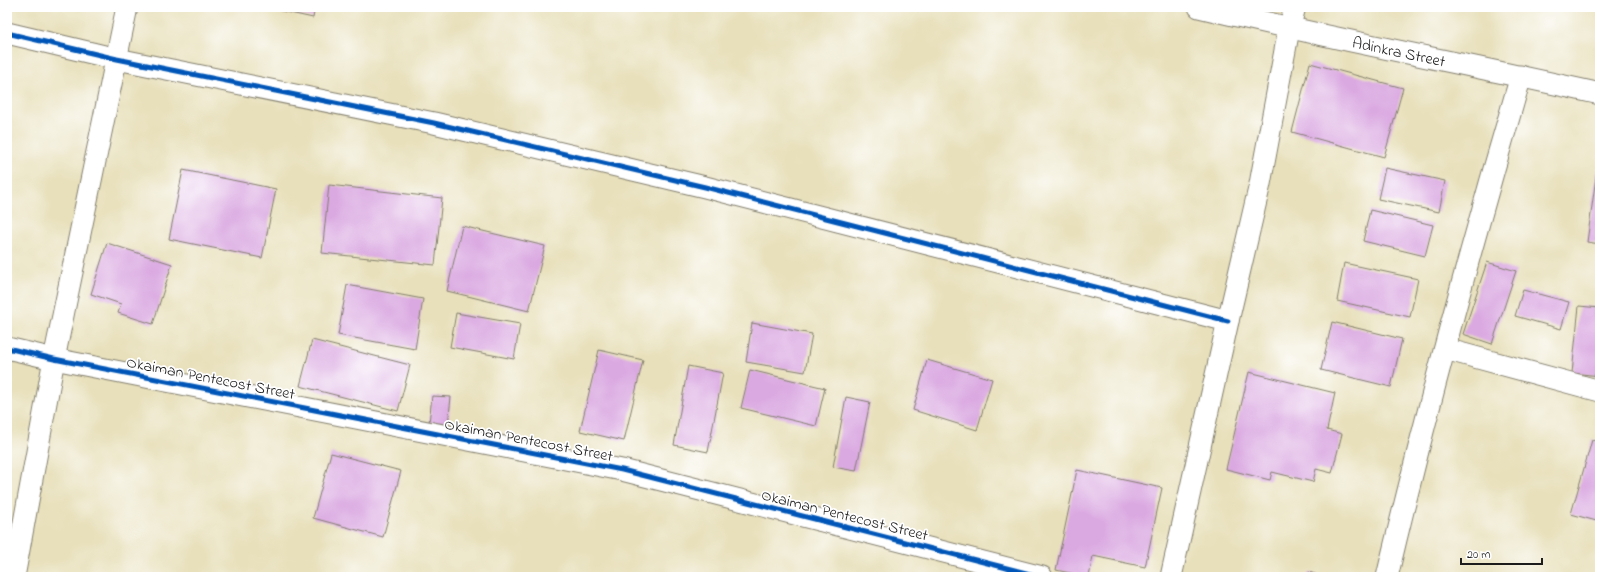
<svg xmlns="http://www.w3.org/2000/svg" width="1607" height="584" viewBox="0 0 1607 584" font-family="'Indie Flower',sans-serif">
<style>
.building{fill:#daa9e1}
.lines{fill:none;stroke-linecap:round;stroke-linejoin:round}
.minor-casing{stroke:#827e6c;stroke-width:23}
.minor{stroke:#fff;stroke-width:21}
.cycleway-casing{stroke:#fff;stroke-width:8}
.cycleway{stroke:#0057b8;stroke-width:5}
.labels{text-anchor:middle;stroke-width:3.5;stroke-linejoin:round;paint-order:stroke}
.street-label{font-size:16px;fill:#1c1c1c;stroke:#fff}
</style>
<rect width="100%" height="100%" fill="#fff"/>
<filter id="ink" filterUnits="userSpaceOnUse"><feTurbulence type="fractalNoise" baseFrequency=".025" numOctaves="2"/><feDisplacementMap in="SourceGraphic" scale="8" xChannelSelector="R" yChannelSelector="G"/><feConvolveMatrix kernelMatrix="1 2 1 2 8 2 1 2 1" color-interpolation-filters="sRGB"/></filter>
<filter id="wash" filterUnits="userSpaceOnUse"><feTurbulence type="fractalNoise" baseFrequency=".012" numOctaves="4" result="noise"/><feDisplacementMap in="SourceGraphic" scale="16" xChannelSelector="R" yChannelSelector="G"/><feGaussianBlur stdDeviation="0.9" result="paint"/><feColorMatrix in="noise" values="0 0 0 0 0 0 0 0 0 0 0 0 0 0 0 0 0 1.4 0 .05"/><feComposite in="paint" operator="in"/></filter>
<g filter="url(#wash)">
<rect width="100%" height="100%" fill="#e8e0bb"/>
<g id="blocks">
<g class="building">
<polygon points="263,7 315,7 313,18"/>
<polygon points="1310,63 1403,88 1384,157 1292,132"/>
<polygon points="1385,168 1445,181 1439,212 1378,199"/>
<polygon points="183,170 276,189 262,258 169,239"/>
<polygon points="1597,170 1600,171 1600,244 1587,242"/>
<polygon points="329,185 442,198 435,265 322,253"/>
<polygon points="1370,210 1433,225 1425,256 1363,241"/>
<polygon points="462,226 545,246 529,311 447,291"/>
<polygon points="107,243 172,264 153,324 118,313 121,304 91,294"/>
<polygon points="1487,262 1516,271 1492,344 1463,334"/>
<polygon points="1344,263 1418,279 1410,317 1337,301"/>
<polygon points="347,285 423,299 415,349 338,335"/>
<polygon points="1523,290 1569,302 1561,329 1515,316"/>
<polygon points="1579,306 1600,308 1600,376 1572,373"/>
<polygon points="456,313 520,324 514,359 450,347"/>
<polygon points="1332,322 1402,339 1391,387 1321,370"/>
<polygon points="752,323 812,334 805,372 746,362"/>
<polygon points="312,340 410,365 398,411 300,386"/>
<polygon points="599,350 643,360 624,441 580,431"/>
<polygon points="927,360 992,379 977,430 913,410"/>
<polygon points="688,366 723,373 708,452 674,445"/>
<polygon points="750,370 825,388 816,426 741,408"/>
<polygon points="1249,372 1335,393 1327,430 1342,434 1332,473 1316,469 1313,482 1272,472 1270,480 1226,469"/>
<polygon points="432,396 451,397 448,425 429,423"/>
<polygon points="846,397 870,402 856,471 833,467"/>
<polygon points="1592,440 1600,442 1600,522 1571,514"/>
<polygon points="331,453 401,471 383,537 313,518"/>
<polygon points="1077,470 1162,488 1145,567 1093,556 1089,577 1056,570"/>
<polygon points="1309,572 1324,577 1307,577"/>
</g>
</g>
</g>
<g filter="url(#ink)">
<use href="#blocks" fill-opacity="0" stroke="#827e6c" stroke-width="1"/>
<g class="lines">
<defs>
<g id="minor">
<path d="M1199,7C1332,39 1467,64 1600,94"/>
<polyline points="7,33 117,59 434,123 705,187 1228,321"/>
<polyline points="7,348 54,359 622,470 1042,577"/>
<polyline points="1445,349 1600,391"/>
<polyline points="14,577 54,359 127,7"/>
<polyline points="1171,577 1228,321 1260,184 1289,29 1295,7"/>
<path d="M1387,577C1427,409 1472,242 1521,76"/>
</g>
</defs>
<use href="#minor" class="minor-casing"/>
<use href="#minor" class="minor"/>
<defs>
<g id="cycleway">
<polyline points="7,33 117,59 434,123 705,187 1228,321"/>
<polyline points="7,348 54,359 622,470 1042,577"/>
</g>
</defs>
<use href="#cycleway" class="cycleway-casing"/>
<use href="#cycleway" class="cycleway"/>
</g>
</g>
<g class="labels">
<g class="street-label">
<text transform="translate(1399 51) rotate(12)" y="6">Adinkra Street</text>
<text transform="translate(211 377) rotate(11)" y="6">Okaiman Pentecost Street</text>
<text transform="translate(529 439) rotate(11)" y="6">Okaiman Pentecost Street</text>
<text transform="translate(845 514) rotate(14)" y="6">Okaiman Pentecost Street</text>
</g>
</g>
<rect width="1607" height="584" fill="none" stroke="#fff" stroke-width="24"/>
<path d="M1461 558v6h81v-6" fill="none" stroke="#1c1c1c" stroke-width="2"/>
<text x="1467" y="558" font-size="12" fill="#1c1c1c" stroke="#ffffff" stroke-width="3" paint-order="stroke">20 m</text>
</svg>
